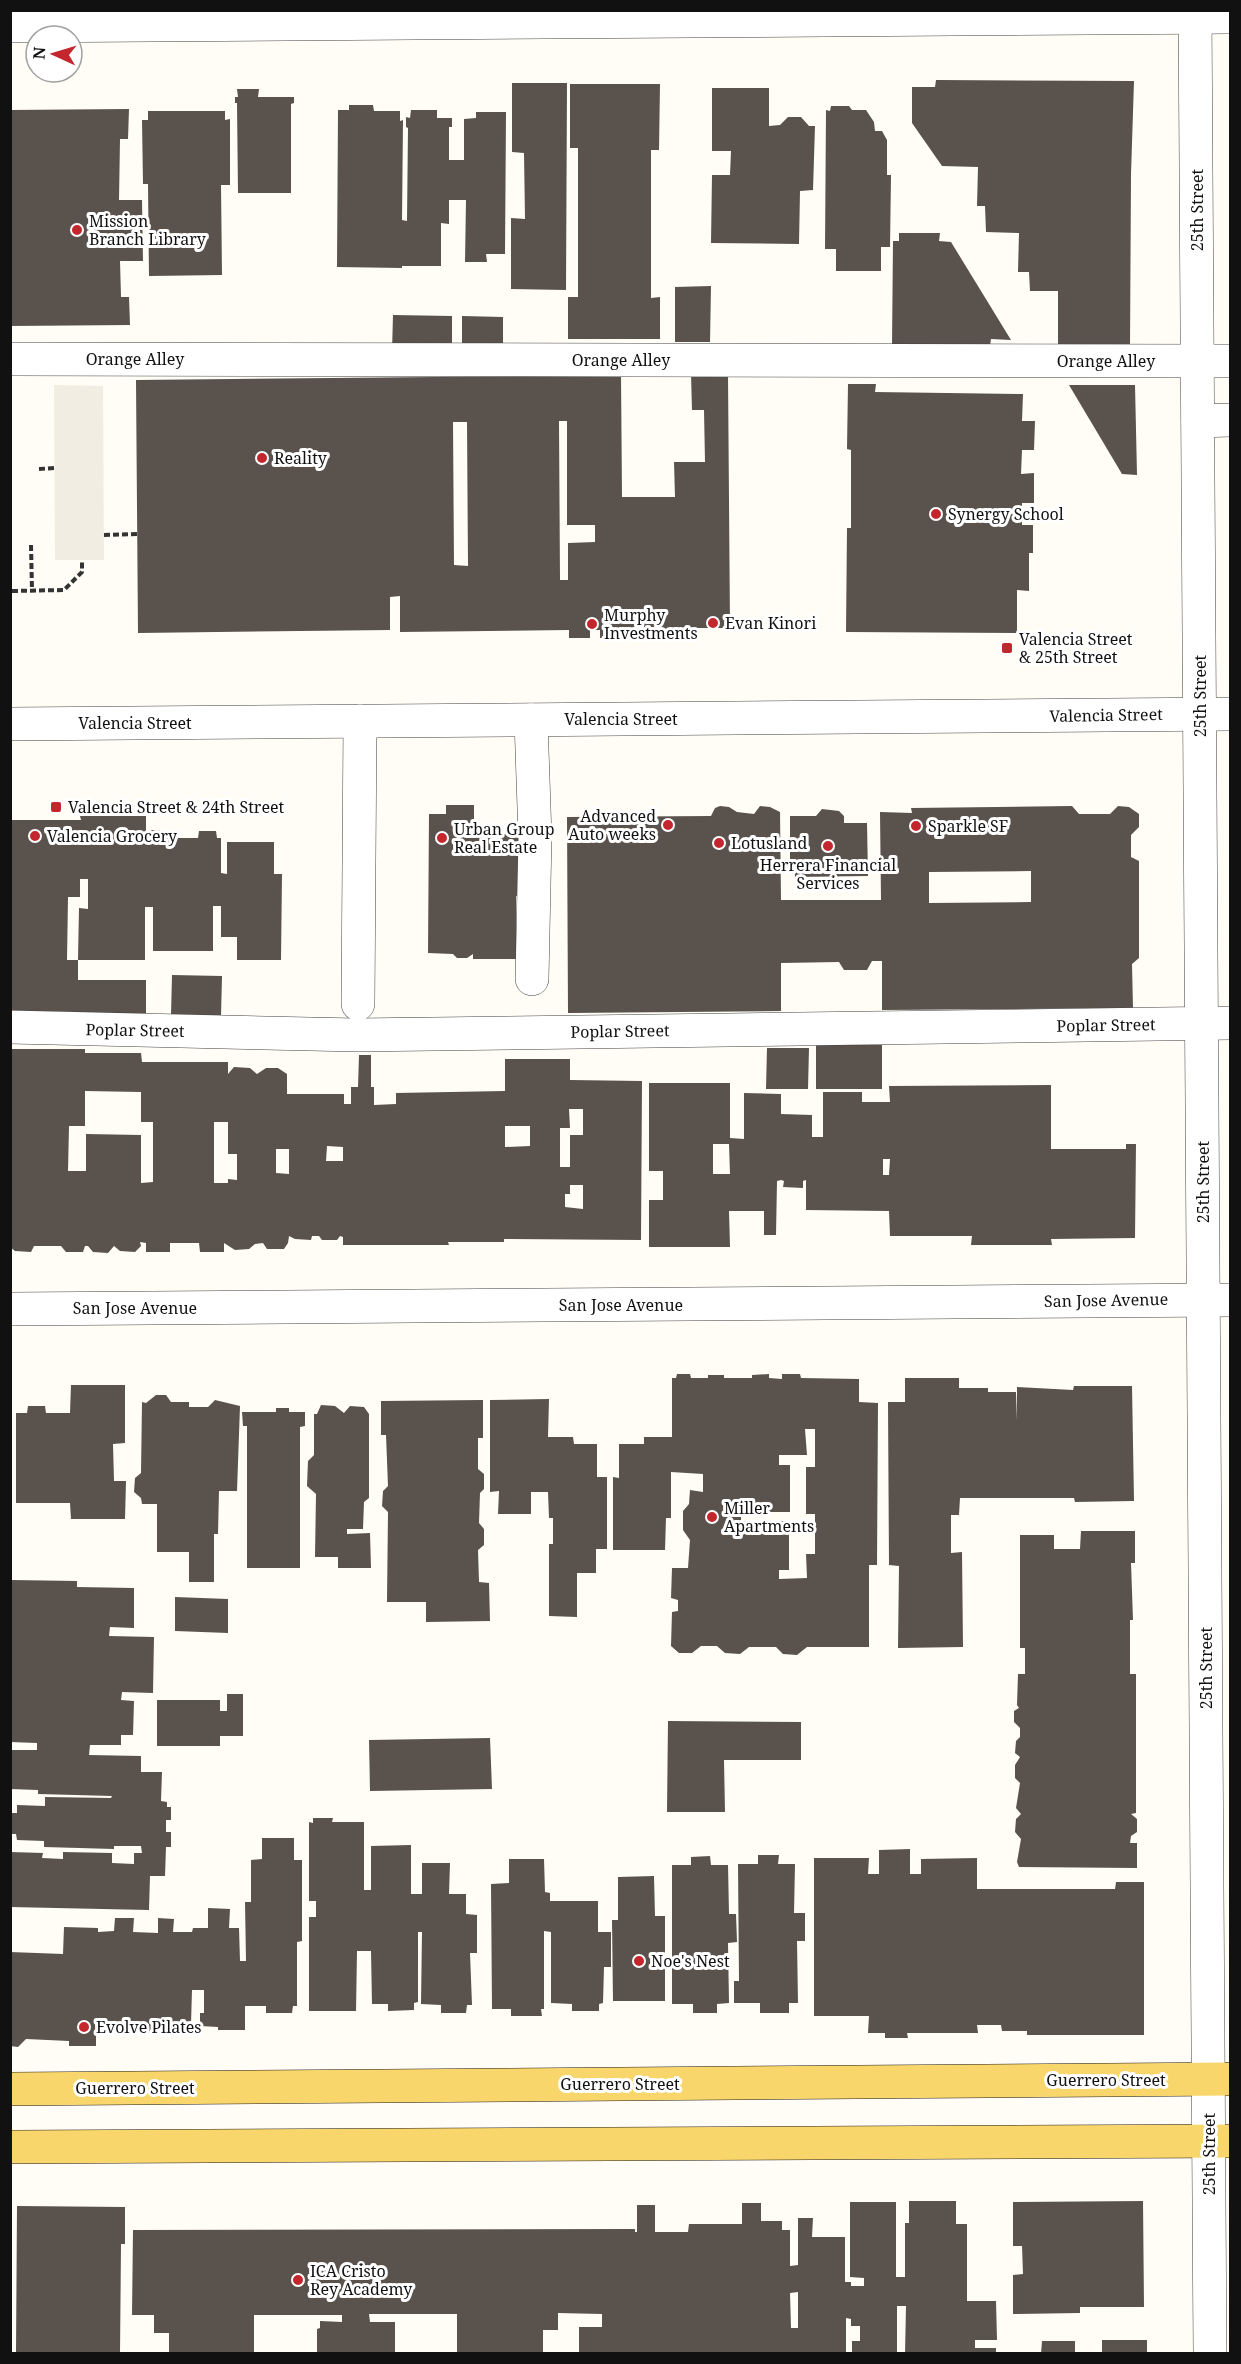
<svg xmlns="http://www.w3.org/2000/svg" width="1241" height="2364" viewBox="0 0 1241 2364" font-family="'Noto Serif',serif">
<style>
.plaza{fill:#f1ede2}
.building{fill:#5a524d;fill-rule:evenodd}
.lines{fill:none;stroke-linecap:round;stroke-linejoin:round}
.minor-casing{stroke:#444;stroke-width:34}
.major-casing{stroke:#222;stroke-width:34}
.path{stroke:#333;stroke-width:4;stroke-dasharray:6 3;stroke-linecap:butt}
.minor{stroke:#fff;stroke-width:33}
.major{stroke:#f9d66b;stroke-width:33}
.poi-dot{fill:#c4262e;stroke:#fff;stroke-width:2}
.labels{text-anchor:middle;stroke-width:6;stroke-linejoin:round;paint-order:stroke}
.street-label{font-size:16px;fill:#111;stroke:#fff}
.poi-label{font-size:16px;fill:#111;stroke:#fff;text-anchor:start}
</style>
<rect width="100%" height="100%" fill="#fffdf5"/>
<polygon class="plaza" points="54,385 103,386 104,560 55,560"/>
<g class="building">
<polygon points="936,80 1134,81 1131,174 1130,346 1058,346 1058,291 1030,291 1029,272 1018,272 1019,233 986,232 985,206 977,206 978,167 942,166 912,123 912,87 935,87"/>
<polygon points="512,83 567,83 566,290 511,289 511,218 525,219 524,153 512,152"/>
<polygon points="570,84 660,84 659,150 651,150 651,298 660,297 660,339 568,339 568,297 578,297 578,148 570,148"/>
<polygon points="712,88 769,88 769,126 780,125 788,117 801,117 809,126 815,126 813,190 800,191 799,244 711,243 712,175 730,175 731,151 712,151"/>
<polygon points="237,89 259,89 258,97 294,97 294,103 291,104 291,193 238,193 237,103 235,103 235,97 238,97"/>
<polygon points="349,105 373,105 374,111 400,111 400,121 403,120 402,220 407,221 408,128 406,127 406,117 410,118 411,110 437,110 437,118 452,118 452,127 449,127 449,160 464,160 464,119 476,118 476,112 506,112 505,254 486,254 487,262 465,262 466,200 449,200 449,224 441,223 441,266 402,266 402,268 337,267 338,110 349,110"/>
<polygon points="831,106 849,106 852,110 866,110 874,122 875,131 882,131 887,140 887,175 891,175 890,247 881,247 881,271 836,271 836,249 825,249 826,110 830,111"/>
<polygon points="129,109 128,139 120,139 119,200 142,200 143,261 120,261 121,297 129,297 130,325 10,326 10,110"/>
<polygon points="148,111 225,111 225,120 230,119 230,185 221,185 222,275 149,276 148,184 143,184 142,120 148,120"/>
<polygon points="899,233 940,233 939,241 951,242 1011,340 991,339 990,346 892,345 893,241 899,241"/>
<polygon points="711,286 710,342 675,342 675,287"/>
<polygon points="393,315 452,316 452,353 392,352"/>
<polygon points="462,316 503,317 503,350 462,349"/>
<path d="M691,374H728L730,628H676V637L600,638V630H590V638H569V630L400,632V596L390,597V630L138,633L136,380L621,375L622,497H675L674,462H705L704,410H692ZM559,421H567V525H595V542L568,543V580H560ZM453,422H467L468,566L454,565Z"/>
<polygon points="848,384 876,384 875,392 1023,394 1022,421 1035,421 1034,450 1022,450 1021,474 1034,473 1034,503 1022,503 1022,525 1033,525 1033,553 1029,553 1029,591 1017,590 1017,633 846,632 847,528 851,528 851,450 847,449"/>
<polygon points="1069,385 1135,385 1137,475 1122,474"/>
<polygon points="446,805 474,805 474,834 523,834 522,895 516,896 516,929 522,929 522,959 473,959 473,954 467,958 457,958 453,954 428,953 429,814 446,814"/>
<path d="M720,806L729,807L737,812L754,814L760,806L770,807L780,812L781,900H881L880,812L912,813L911,808L1072,806L1079,814H1110L1118,806L1129,807L1139,814V827L1131,835V857L1139,861V958L1132,964L1133,1008L882,1010V961H872L867,970H844L839,962L781,963V1011L568,1013L567,817L711,816L715,808ZM1031,871V902L929,903V872Z"/>
<polygon points="822,809 839,811 844,816 844,823 867,823 868,876 795,877 794,859 790,859 790,816 816,816"/>
<path d="M80,816H146V838L151,837V830L170,831V838H198L199,831H216L217,838H221V873L227,874V842H274V874H282L281,960H237V937H221V906H213V951H153V907H145V960H78V980H146V1015H78V1012L10,1011V820H81ZM80,879H88V909L79,908L78,960H67L68,897H80Z"/>
<polygon points="172,975 222,976 221,1016 171,1015"/>
<rect x="816" y="1045" width="66" height="44"/>
<polygon points="767,1048 809,1048 808,1089 766,1089"/>
<path d="M10,1049H85V1053H141L142,1062H228V1074L234,1067L250,1068L257,1074L266,1068H278L287,1074V1094H344V1104H351V1087H358L359,1055H371V1087H374V1105L396,1104V1093L505,1091V1059H570V1080L642,1081L641,1240L504,1239V1242H448L449,1245H343V1237L340,1236L337,1240H322L319,1236H312L311,1240L295,1239L289,1236L288,1243L284,1249H267L263,1243L255,1244L249,1249L235,1250L224,1243V1252H200L199,1243H170V1252H146V1243L140,1242L141,1246L135,1252L120,1251L114,1246L108,1253L93,1252L88,1246H85L83,1252H66L61,1246H34L31,1252L15,1251L10,1247ZM85,1091L141,1092V1122H153V1182L141,1183V1135L86,1134V1171H68L69,1126H85ZM569,1109H583V1135H570V1167H560V1128H570ZM214,1122H228V1154H237V1180L228,1179V1183H214ZM505,1126H530V1146L505,1147ZM327,1146L343,1147V1161H326ZM276,1149H289V1174L276,1173ZM570,1185H583V1209L565,1207V1194H570Z"/>
<path d="M649,1083H730V1138L744,1139V1093L781,1094V1114L812,1115V1137H823V1092H862V1102H890L889,1086L1051,1085V1149H1126V1144H1136L1135,1238L1051,1239L1052,1245H971L972,1236H890L889,1211L806,1210V1180L803,1181V1188L783,1187L784,1181L781,1180L777,1181L776,1235H764V1211H729L730,1247H649V1200H663V1171H649ZM713,1144H729L730,1174H713ZM883,1159H890L889,1175H883Z"/>
<path d="M677,1374H690L691,1378H708V1375H724V1378H752V1375L769,1374V1378L782,1379V1374H800L801,1378L859,1379V1402L878,1403L877,1565H869V1647H807L797,1655L783,1654L776,1647H749L740,1654L725,1653L717,1646H701L692,1653H679L671,1646L672,1612L678,1611V1600L671,1598L672,1568H688L690,1540L683,1530V1511L689,1504L690,1490L703,1492V1474L671,1472V1518H666L665,1550H613V1477L619,1478V1444H644V1437H672V1378H676ZM805,1429H815V1467H806V1514H815V1554H806L807,1578L779,1579V1570H789V1521H741V1512H790V1465H779V1455H807Z"/>
<polygon points="905,1378 959,1378 959,1388 988,1388 988,1392 1016,1392 1017,1421 1017,1387 1073,1390 1074,1386 1132,1386 1134,1501 1075,1502 1074,1498 960,1498 959,1515 951,1515 951,1553 962,1552 963,1647 898,1648 899,1566 889,1565 888,1402 905,1402"/>
<polygon points="71,1385 125,1385 125,1443 113,1444 114,1481 126,1481 125,1519 71,1519 70,1503 16,1503 16,1413 27,1413 28,1406 45,1406 46,1413 70,1413"/>
<polygon points="156,1395 166,1395 171,1402 189,1402 189,1407 208,1407 215,1400 240,1406 237,1491 219,1491 218,1534 214,1534 214,1582 189,1582 189,1552 157,1552 157,1504 142,1504 141,1498 134,1492 135,1478 141,1473 142,1402 146,1403"/>
<polygon points="549,1399 548,1437 573,1437 574,1444 597,1444 597,1477 607,1477 607,1549 596,1549 596,1573 577,1573 577,1617 549,1616 549,1544 553,1544 553,1518 549,1518 548,1492 531,1492 531,1514 498,1514 499,1491 490,1492 490,1400"/>
<polygon points="483,1400 483,1438 478,1438 478,1469 484,1474 484,1489 480,1493 479,1523 484,1529 484,1545 478,1550 479,1582 489,1583 490,1621 426,1622 426,1602 387,1602 388,1512 382,1506 383,1491 388,1486 386,1435 381,1435 381,1401"/>
<polygon points="321,1405 335,1406 344,1413 350,1406 364,1407 369,1414 369,1498 364,1502 363,1529 347,1529 347,1534 370,1533 371,1568 338,1568 338,1557 315,1557 316,1494 307,1486 308,1461 314,1455 314,1414 317,1414"/>
<polygon points="276,1408 289,1408 289,1412 305,1412 305,1426 300,1427 300,1568 247,1568 247,1426 243,1426 242,1412 276,1412"/>
<polygon points="1081,1531 1135,1531 1135,1563 1131,1563 1133,1620 1130,1620 1130,1674 1136,1674 1136,1813 1131,1814 1137,1819 1137,1832 1131,1836 1130,1843 1137,1843 1137,1868 1019,1867 1017,1862 1021,1839 1015,1832 1016,1819 1021,1814 1016,1808 1020,1783 1015,1778 1015,1765 1020,1757 1015,1753 1016,1741 1020,1737 1020,1728 1014,1722 1014,1711 1019,1708 1017,1705 1018,1674 1025,1674 1025,1648 1020,1648 1020,1535 1054,1535 1054,1549 1080,1549"/>
<polygon points="11,1580 77,1581 77,1587 134,1588 134,1628 110,1627 109,1636 154,1637 153,1693 122,1692 121,1700 134,1701 133,1735 121,1735 121,1745 90,1745 89,1755 141,1756 141,1772 162,1772 161,1801 167,1802 167,1807 171,1807 171,1820 166,1820 166,1832 171,1832 171,1847 166,1847 165,1876 150,1876 149,1910 10,1907 10,1852 43,1853 42,1858 63,1859 63,1852 112,1853 112,1863 134,1864 134,1853 142,1853 141,1846 114,1846 114,1849 44,1847 44,1841 17,1840 16,1834 10,1834 10,1813 17,1813 17,1805 45,1806 45,1797 111,1798 112,1796 38,1794 38,1790 10,1789 10,1750 37,1750 37,1743 10,1742"/>
<polygon points="175,1597 228,1599 228,1633 175,1631"/>
<polygon points="227,1694 243,1694 243,1736 220,1736 220,1746 157,1746 157,1700 220,1700 220,1711 227,1711"/>
<polygon points="668,1721 801,1722 801,1760 724,1760 725,1812 667,1812"/>
<polygon points="490,1738 492,1789 370,1791 369,1740"/>
<polygon points="313,1818 333,1818 332,1822 364,1822 364,1890 371,1890 371,1846 411,1845 411,1894 422,1894 422,1863 450,1863 449,1894 466,1894 466,1914 477,1915 477,1953 470,1953 472,2005 467,2005 466,2013 441,2013 441,2005 421,2004 422,1932 418,1932 418,2002 414,2003 414,2010 388,2011 388,2004 372,2004 371,1951 357,1951 356,2011 309,2011 309,1917 316,1917 316,1901 309,1901 309,1822 313,1823"/>
<polygon points="262,1838 294,1838 294,1860 302,1860 302,1941 297,1942 297,2006 293,2006 292,2013 266,2013 266,2006 245,2006 245,2030 218,2030 218,2027 200,2026 200,2013 204,2013 204,1990 192,1990 191,2024 175,2023 175,2033 148,2033 149,2024 143,2024 143,2032 117,2032 118,2024 96,2023 96,2046 69,2046 69,2041 26,2039 18,2047 10,2046 10,1952 63,1954 64,1927 98,1928 98,1932 114,1931 115,1918 134,1918 133,1932 158,1933 158,1918 174,1919 173,1932 192,1932 193,1928 208,1928 208,1908 230,1909 229,1928 239,1928 240,1961 246,1961 245,1902 251,1902 251,1860 262,1859"/>
<polygon points="910,1849 910,1874 921,1874 921,1859 977,1858 977,1889 1115,1889 1116,1882 1144,1882 1144,2035 1027,2035 1027,2031 1002,2031 1001,2025 977,2025 978,2033 907,2033 908,2038 885,2038 885,2033 868,2033 869,2016 814,2016 814,1858 869,1858 868,1874 879,1874 879,1850"/>
<polygon points="758,1855 779,1855 778,1864 795,1864 794,1913 805,1913 805,1941 797,1941 798,2003 789,2003 789,2013 760,2013 760,2003 734,2003 734,1981 739,1981 738,1864 758,1864"/>
<polygon points="710,1856 711,1865 728,1865 729,1914 736,1914 737,1942 728,1943 729,2003 717,2004 717,2013 693,2013 693,2004 672,2004 672,1865 691,1865 691,1857"/>
<polygon points="509,1859 544,1859 545,1892 550,1893 550,1901 598,1901 598,1932 611,1932 611,1967 604,1967 603,2003 599,2004 599,2011 572,2011 572,2004 551,2003 551,1932 544,1931 544,2009 541,2009 542,2016 511,2016 511,2009 492,2009 491,1884 509,1883"/>
<polygon points="654,1876 655,1916 665,1916 665,2001 613,2001 612,1920 618,1920 618,1877"/>
<path d="M909,2201H956V2224H967V2301H996L997,2340H975V2348H996V2354H905L906,2306H897V2354H852V2341H860V2326H851V2319L846,2318V2354H579V2327H602V2314L558,2313V2330H543V2354H457V2314H369L370,2322H395V2354H317V2329L320,2328V2321L342,2322V2315H254V2354H169V2333H154V2315H132L133,2230L635,2229V2232H637V2205H655V2232H688L689,2224H742V2203H761V2221H782V2230H790V2266L798,2265V2218H813L812,2237H845V2282H851V2286H864V2278L850,2277V2202H896V2277H905V2223H909ZM798,2292V2328H791L790,2293Z"/>
<polygon points="1143,2201 1144,2307 1080,2307 1080,2313 1013,2314 1013,2275 1023,2274 1022,2246 1013,2246 1013,2202"/>
<polygon points="17,2206 125,2207 125,2244 121,2244 120,2354 16,2354"/>
<rect x="1102" y="2340" width="45" height="14"/>
<polygon points="1042,2341 1075,2341 1075,2354 1041,2354"/>
</g>
<g class="lines">
<defs>
<g id="minor">
<polyline points="1195,10 1210,2354"/>
<polyline points="10,26 1230,17"/>
<polyline points="10,359 1230,361"/>
<polyline points="1198,421 1230,420"/>
<polyline points="531,720 535,837 532,979"/>
<polyline points="10,724 1230,714"/>
<polyline points="358,1004 360,721"/>
<polyline points="10,1027 356,1035 1230,1023"/>
<polyline points="10,1309 1230,1300"/>
</g>
<g id="major">
<polyline points="10,2089 1230,2079"/>
<polyline points="10,2147 1230,2141"/>
</g>
</defs>
<use href="#minor" class="minor-casing"/>
<use href="#major" class="major-casing"/>
<g class="path">
<polyline points="39,469 55,468"/>
<polyline points="104,535 137,534"/>
<polyline points="31,545 32,590"/>
<polyline points="12,591 64,590 82,572 82,560"/>
</g>
<use href="#minor" class="minor"/>
<use href="#major" class="major"/>
</g>
<g class="poi-dot">
<circle cx="77" cy="230" r="6"/>
<circle cx="262" cy="458" r="6"/>
<circle cx="936" cy="514" r="6"/>
<circle cx="713" cy="623" r="6"/>
<circle cx="592" cy="624" r="6"/>
<rect x="1001" y="642" width="12" height="12" rx="3"/>
<rect x="50" y="801" width="12" height="12" rx="3"/>
<circle cx="668" cy="825" r="6"/>
<circle cx="916" cy="826" r="6"/>
<circle cx="35" cy="836" r="6"/>
<circle cx="442" cy="838" r="6"/>
<circle cx="719" cy="843" r="6"/>
<circle cx="828" cy="846" r="6"/>
<circle cx="712" cy="1517" r="6"/>
<circle cx="639" cy="1961" r="6"/>
<circle cx="84" cy="2027" r="6"/>
<circle cx="298" cy="2280" r="6"/>
</g>
<g class="labels">
<g class="street-label">
<text transform="translate(1197 210) rotate(-90)" y="6">25th Street</text>
<text x="135" y="365">Orange Alley</text>
<text x="621" y="366">Orange Alley</text>
<text x="1106" y="367">Orange Alley</text>
<text transform="translate(1200 696) rotate(-90)" y="6">25th Street</text>
<text transform="translate(1106 715) rotate(-1)" y="6">Valencia Street</text>
<text x="621" y="725">Valencia Street</text>
<text x="135" y="729">Valencia Street</text>
<text transform="translate(1106 1025) rotate(-1)" y="6">Poplar Street</text>
<text transform="translate(135 1030) rotate(1)" y="6">Poplar Street</text>
<text transform="translate(620 1031) rotate(-1)" y="6">Poplar Street</text>
<text transform="translate(1203 1182) rotate(-90)" y="6">25th Street</text>
<text transform="translate(1106 1300) rotate(-1)" y="6">San Jose Avenue</text>
<text x="621" y="1311">San Jose Avenue</text>
<text x="135" y="1314">San Jose Avenue</text>
<text transform="translate(1206 1668) rotate(-90)" y="6">25th Street</text>
<text x="1106" y="2086">Guerrero Street</text>
<text x="620" y="2090">Guerrero Street</text>
<text x="135" y="2094">Guerrero Street</text>
<text transform="translate(1209 2154) rotate(-90)" y="6">25th Street</text>
</g>
<g class="poi-label">
<text x="89" y="227">Mission<tspan x="89" dy="18">Branch Library</tspan></text>
<text x="274" y="464">Reality</text>
<text x="948" y="520">Synergy School</text>
<text x="604" y="621">Murphy<tspan x="604" dy="18">Investments</tspan></text>
<text x="725" y="629">Evan Kinori</text>
<text x="1019" y="645">Valencia Street<tspan x="1019" dy="18">&amp; 25th Street</tspan></text>
<text x="68" y="813">Valencia Street &amp; 24th Street</text>
<text x="656" y="822" text-anchor="end">Advanced<tspan x="656" dy="18">Auto weeks</tspan></text>
<text x="928" y="832">Sparkle SF</text>
<text x="454" y="835">Urban Group<tspan x="454" dy="18">Real Estate</tspan></text>
<text x="47" y="842">Valencia Grocery</text>
<text x="731" y="849">Lotusland</text>
<text x="828" y="871" text-anchor="middle">Herrera Financial<tspan x="828" dy="18">Services</tspan></text>
<text x="724" y="1514">Miller<tspan x="724" dy="18">Apartments</tspan></text>
<text x="651" y="1967">Noe's Nest</text>
<text x="96" y="2033">Evolve Pilates</text>
<text x="310" y="2277">ICA Cristo<tspan x="310" dy="18">Rey Academy</tspan></text>
</g>
</g>
<rect width="1241" height="2364" fill="none" stroke="#111111" stroke-width="24"/>
<g transform="translate(54 54) rotate(274)"><circle r="28" fill="#ffffff" stroke="#a0a0a0" stroke-width="1.5"/>
<path d="M0-4.5L10 22L0 15L-10 22Z" fill="#c4262e"/>
<text y="-9" font-size="16" font-weight="bold" text-anchor="middle" fill="#111111">N</text>
</g>
</svg>
